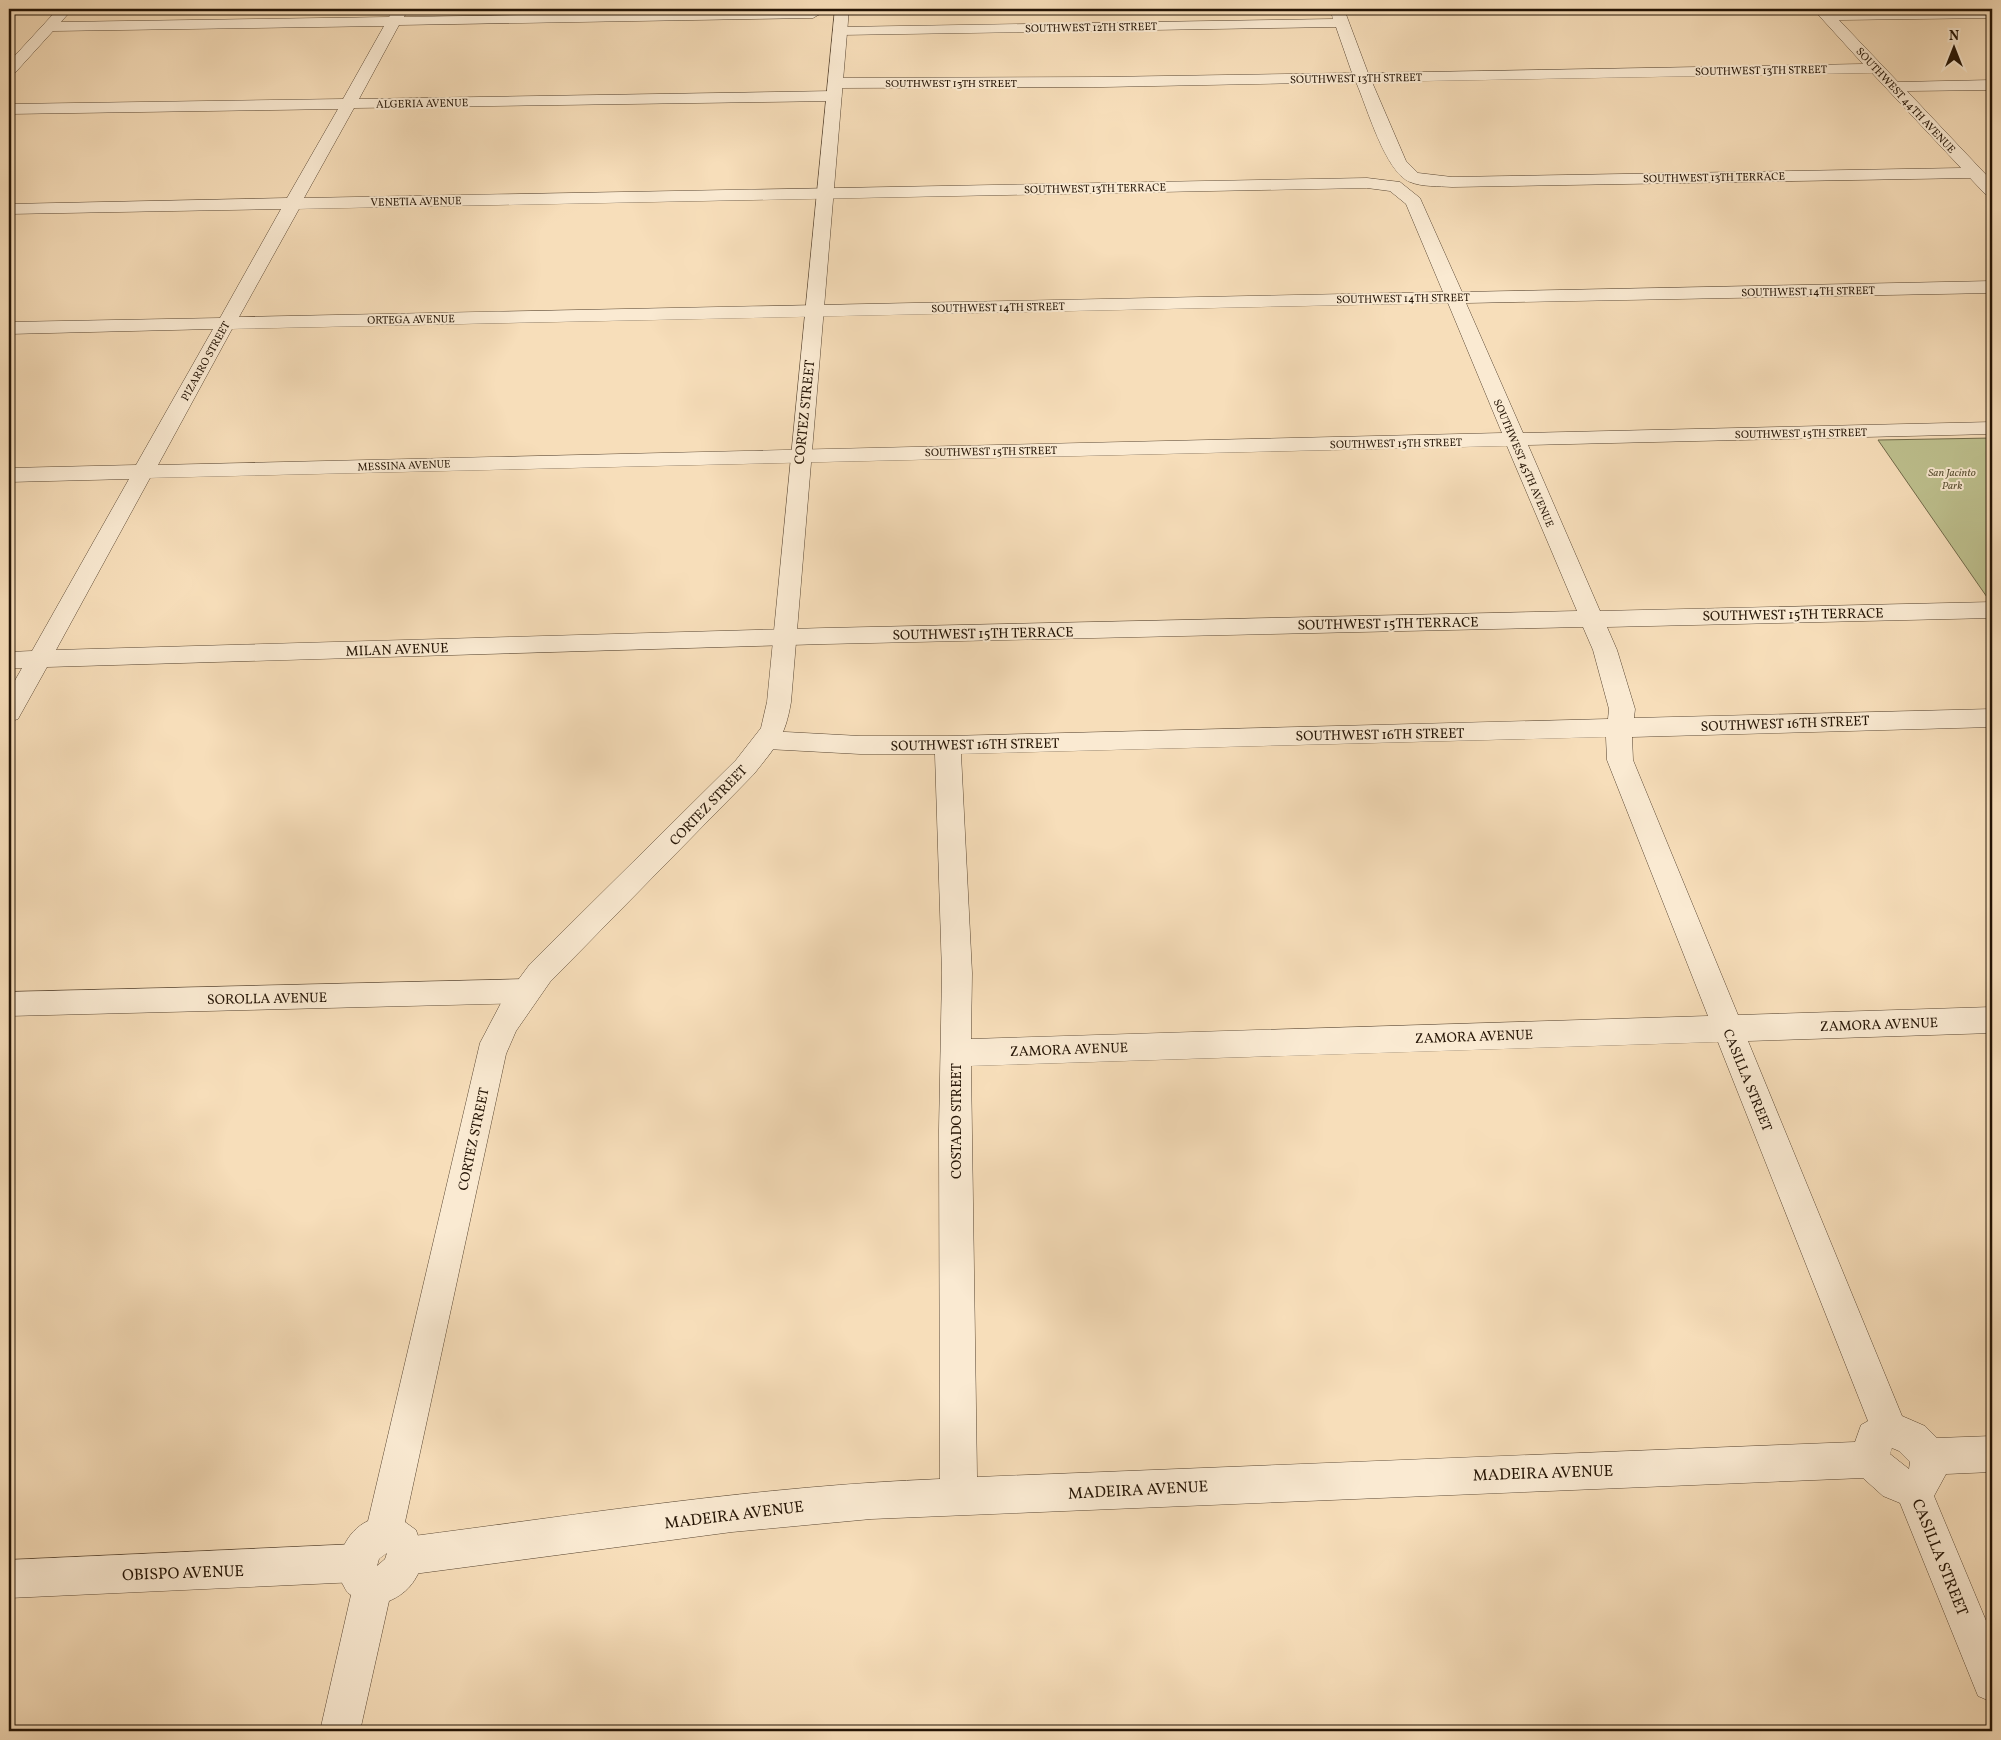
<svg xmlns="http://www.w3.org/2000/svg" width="2001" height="1740" viewBox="0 0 2001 1740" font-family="Vollkorn,serif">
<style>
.green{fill:#bec18f;stroke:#716a4a}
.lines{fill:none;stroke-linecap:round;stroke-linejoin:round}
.minor-casing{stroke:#594632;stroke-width:1}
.tertiary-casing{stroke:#594632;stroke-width:1}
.minor{fill:#faead2;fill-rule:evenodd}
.tertiary{fill:#faead2;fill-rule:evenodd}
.labels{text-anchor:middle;stroke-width:4;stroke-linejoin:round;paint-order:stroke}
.far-street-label{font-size:11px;fill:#241405;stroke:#faead2}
.far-park-label{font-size:11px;font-style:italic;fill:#5a5135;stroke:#faead2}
.street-label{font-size:14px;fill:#241405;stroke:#faead2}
.near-street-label{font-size:16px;fill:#241405;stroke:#faead2}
</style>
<rect width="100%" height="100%" fill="#f7deba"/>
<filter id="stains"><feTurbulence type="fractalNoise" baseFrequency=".004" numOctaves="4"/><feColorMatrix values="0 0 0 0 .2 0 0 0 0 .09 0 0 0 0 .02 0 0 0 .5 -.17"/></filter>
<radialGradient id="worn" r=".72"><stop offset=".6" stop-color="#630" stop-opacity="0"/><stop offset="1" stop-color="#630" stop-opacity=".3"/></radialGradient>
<polygon class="green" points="1992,438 1992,600 1989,600 1878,440"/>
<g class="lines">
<defs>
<g id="minor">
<path d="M394,9H408L404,17L813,10L820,14L813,18L399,25L359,99L834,91L842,96L834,101L354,108L304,198L1367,178L1400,182L1420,198L1462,292L1992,281V293L1466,303L1523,433L1992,422V434L1528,445L1600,611L1992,602V618L1607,627L1617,650L1635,709L1634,718L1992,709V727L1632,737L1633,760L1738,1015L1992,1007V1033L1748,1041L1902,1416L1925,1426L1937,1438L1992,1436V1472L1946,1474L1934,1496L1992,1635V1702L1978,1696L1900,1503L1883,1496L1863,1478L871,1519L732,1532L406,1575L393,1569L387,1556L393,1543L406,1537C584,1514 761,1486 940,1479L939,1130L942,973L935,754H860L767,749L758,747L754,740L758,733L767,731L860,736H948L1608,719L1609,709L1593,650L1583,627L825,644L47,667L18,719L9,722V691L22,668H9V652L32,651L129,479L9,482V468L136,465L213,329L9,334V322L220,318L281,209L9,214V204L287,198L338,109L9,114V104L343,99L384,26L53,31L14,74L9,76V62L56,11L61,10L68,14L61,22L389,17ZM1367,188L1390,191L1406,204L1443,292L239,317L299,209ZM1448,303L1502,433L158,465L232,329ZM1507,446L1577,611L825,628L56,650L150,478ZM1606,737L1607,760L1708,1016L971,1039L972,973L961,754ZM1718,1042L1868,1421L1861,1425L1855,1442L977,1477L971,1066ZM1892,1448L1899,1451L1910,1462L1909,1469L1890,1454Z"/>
<path d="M1330,9H1344L1368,73L1863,64L1813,9H1828L1830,12L1992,10V18L1839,20L1898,82L1992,80V90L1907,91L1992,181V196L1986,195L1970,178L1452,187C1439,186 1422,187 1410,182C1385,172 1367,107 1356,82L1103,87L836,88L828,83L836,78L1103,77L1352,73L1336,27L840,35L833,31L840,27L1333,19ZM1872,73L1961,168L1452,177L1418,173L1406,161L1372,82Z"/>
<polygon points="526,979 536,982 541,991 536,1000 526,1003 9,1016 9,992"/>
<polygon points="357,1544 370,1550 376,1563 370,1576 357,1582 9,1598 9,1560"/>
</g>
<path id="tertiary" d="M835,9H849L791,702C785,738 776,746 754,774L550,982L516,1031L506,1054L405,1522L416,1530L425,1556C418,1578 410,1592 389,1601L360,1731H320L351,1595C346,1592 345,1588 342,1583C333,1560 346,1531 368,1521L480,1043L501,1003L530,964L736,760L761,728L767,702ZM387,1553L385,1559L377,1566L379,1559Z"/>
</defs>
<use href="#minor" class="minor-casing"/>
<use href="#tertiary" class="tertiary-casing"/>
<use href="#minor" class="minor"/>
<use href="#tertiary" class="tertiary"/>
</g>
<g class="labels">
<g class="far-street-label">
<text transform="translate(1091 27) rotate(-1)" y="4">SOUTHWEST 12TH STREET</text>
<text transform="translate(1761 70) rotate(-1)" y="4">SOUTHWEST 13TH STREET</text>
<text transform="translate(1356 78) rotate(-1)" y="4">SOUTHWEST 13TH STREET</text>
<text x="951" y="87">SOUTHWEST 13TH STREET</text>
<text transform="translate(1906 100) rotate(47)" y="4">SOUTHWEST 44TH AVENUE</text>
<text transform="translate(422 103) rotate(-1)" y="4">ALGERIA AVENUE</text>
<text transform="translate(1714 177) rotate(-1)" y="4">SOUTHWEST 13TH TERRACE</text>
<text transform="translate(1095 188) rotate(-1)" y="4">SOUTHWEST 13TH TERRACE</text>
<text transform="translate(416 201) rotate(-1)" y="4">VENETIA AVENUE</text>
<text transform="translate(1808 291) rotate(-1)" y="4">SOUTHWEST 14TH STREET</text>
<text transform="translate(1403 298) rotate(-1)" y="4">SOUTHWEST 14TH STREET</text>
<text transform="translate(998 307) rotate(-1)" y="4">SOUTHWEST 14TH STREET</text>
<text transform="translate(411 319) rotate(-1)" y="4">ORTEGA AVENUE</text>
<text transform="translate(205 361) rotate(-61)" y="4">PIZARRO STREET</text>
<text transform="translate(1801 433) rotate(-1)" y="4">SOUTHWEST 15TH STREET</text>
<text transform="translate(1396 443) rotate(-1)" y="4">SOUTHWEST 15TH STREET</text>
<text transform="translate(991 451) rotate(-1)" y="4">SOUTHWEST 15TH STREET</text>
<text transform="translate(1524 463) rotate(67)" y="4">SOUTHWEST 45TH AVENUE</text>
<text transform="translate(404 465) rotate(-2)" y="4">MESSINA AVENUE</text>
</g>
<g class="far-park-label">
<text x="1952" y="476">San Jacinto<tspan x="1952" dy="13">Park</tspan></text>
</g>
<g class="street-label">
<text transform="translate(804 412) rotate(-84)" y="5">CORTEZ STREET</text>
<text transform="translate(1793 614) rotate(-1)" y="5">SOUTHWEST 15TH TERRACE</text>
<text transform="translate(1388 623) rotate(-1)" y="5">SOUTHWEST 15TH TERRACE</text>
<text transform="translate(983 633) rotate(-1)" y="5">SOUTHWEST 15TH TERRACE</text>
<text transform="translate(397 649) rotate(-2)" y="5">MILAN AVENUE</text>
<text transform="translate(1785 723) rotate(-2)" y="5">SOUTHWEST 16TH STREET</text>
<text transform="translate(1380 734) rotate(-1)" y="5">SOUTHWEST 16TH STREET</text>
<text transform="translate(975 744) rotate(-1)" y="5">SOUTHWEST 16TH STREET</text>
<text transform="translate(708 805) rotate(-46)" y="5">CORTEZ STREET</text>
<text transform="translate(267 998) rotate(-1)" y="5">SOROLLA AVENUE</text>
<text transform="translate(1879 1024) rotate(-2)" y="5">ZAMORA AVENUE</text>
<text transform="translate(1474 1036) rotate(-2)" y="5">ZAMORA AVENUE</text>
<text transform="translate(1069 1049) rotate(-2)" y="5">ZAMORA AVENUE</text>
<text transform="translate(1748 1080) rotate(68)" y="5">CASILLA STREET</text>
<text transform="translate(956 1121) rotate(-90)" y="5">COSTADO STREET</text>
<text transform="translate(473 1139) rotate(-78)" y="5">CORTEZ STREET</text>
</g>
<g class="near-street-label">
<text transform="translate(1543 1472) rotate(-2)" y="6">MADEIRA AVENUE</text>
<text transform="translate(1138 1489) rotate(-3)" y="6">MADEIRA AVENUE</text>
<text transform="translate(734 1514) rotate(-7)" y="6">MADEIRA AVENUE</text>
<text transform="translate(1941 1557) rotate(68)" y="6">CASILLA STREET</text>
<text transform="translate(183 1572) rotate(-2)" y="6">OBISPO AVENUE</text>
</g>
</g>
<rect width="2001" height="1740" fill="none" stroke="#f7deba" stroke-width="30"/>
<rect x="10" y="10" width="1981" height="1720" fill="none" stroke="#241405" stroke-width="2.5"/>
<rect x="15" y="15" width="1971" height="1710" fill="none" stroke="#241405"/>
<g transform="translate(1954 48)" stroke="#faead2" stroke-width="4" paint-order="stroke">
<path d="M0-4L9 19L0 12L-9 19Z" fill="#241405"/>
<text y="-8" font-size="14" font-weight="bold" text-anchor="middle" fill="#241405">N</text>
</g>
<rect width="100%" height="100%" filter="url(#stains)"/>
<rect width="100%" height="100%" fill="url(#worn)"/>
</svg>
